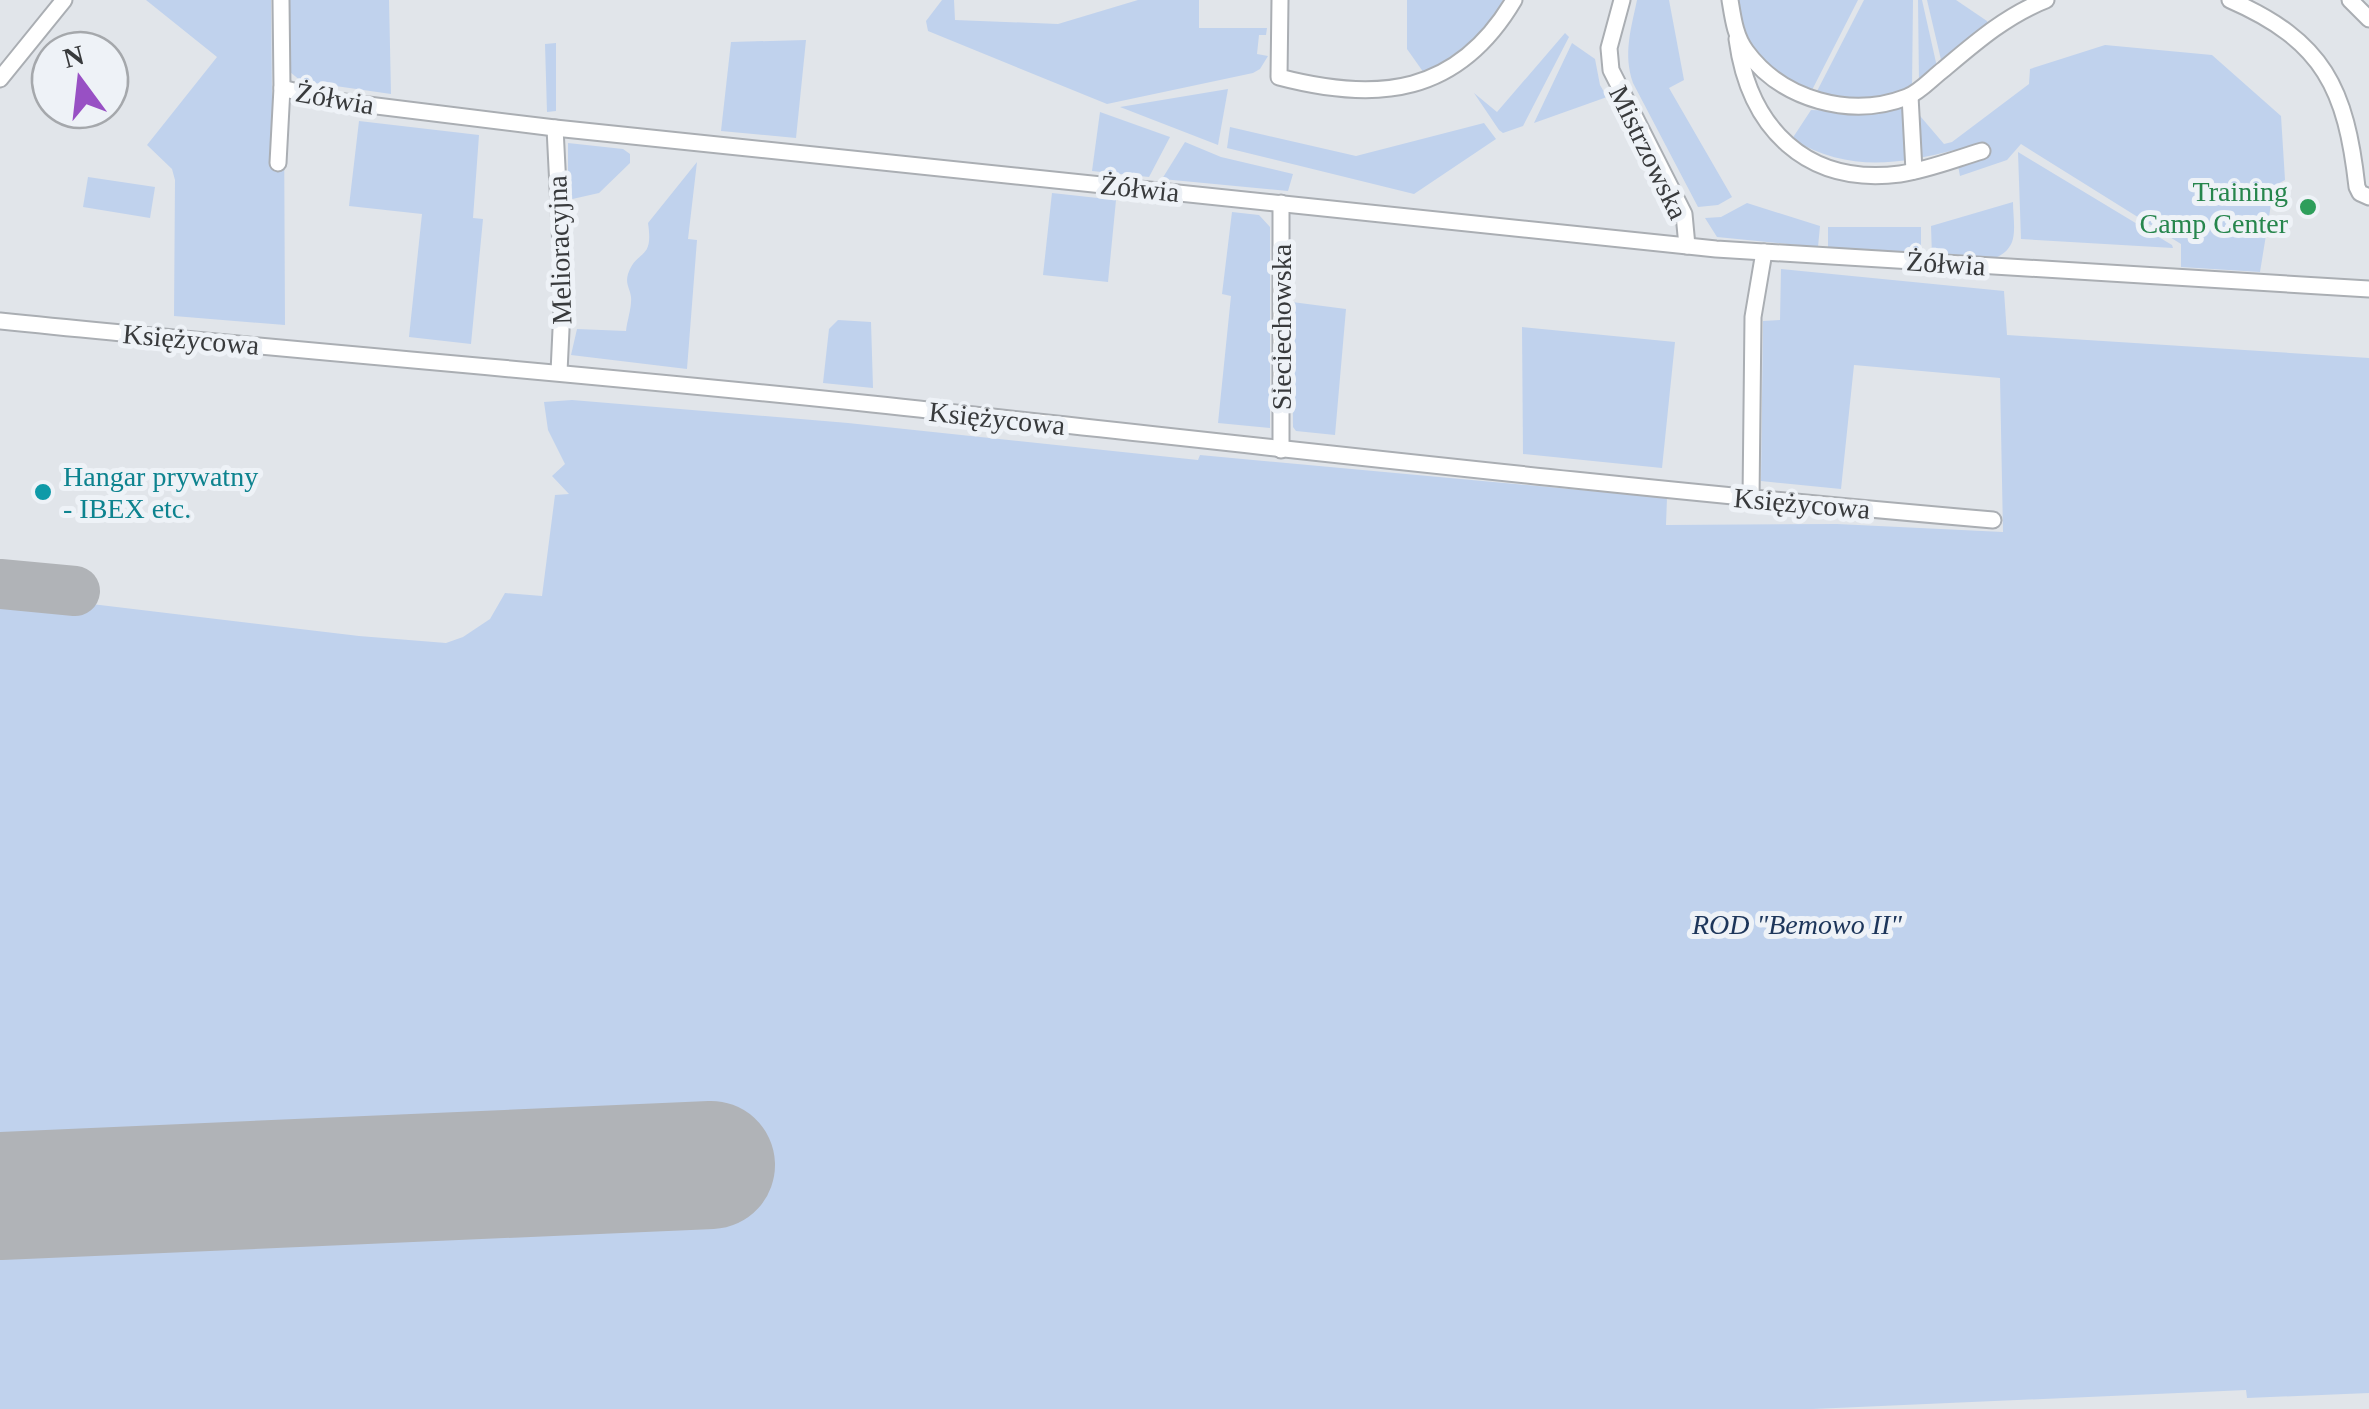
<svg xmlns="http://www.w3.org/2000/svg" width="2369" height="1409" viewBox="0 0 2369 1409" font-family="Georgia,serif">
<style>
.green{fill:#c0d2ed}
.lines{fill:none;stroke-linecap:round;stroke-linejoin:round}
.taxiway{stroke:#b0b3b7;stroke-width:50}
.runway{stroke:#b0b3b7;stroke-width:128}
.minor-casing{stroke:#aaaeb3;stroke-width:19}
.minor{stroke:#fff;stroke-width:15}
.leisure-dot{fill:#2e9e5b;stroke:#eef2f7;stroke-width:4}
.culture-dot{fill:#0f9aa8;stroke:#eef2f7;stroke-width:4}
.labels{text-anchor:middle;stroke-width:10;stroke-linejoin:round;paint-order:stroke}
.street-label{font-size:28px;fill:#383a3c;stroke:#eef2f7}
.leisure-label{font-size:28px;fill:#27864d;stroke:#eef2f7;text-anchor:end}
.culture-label{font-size:28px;fill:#0d838f;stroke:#eef2f7;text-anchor:start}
.park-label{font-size:28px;font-style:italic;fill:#1c355a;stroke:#eef2f7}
</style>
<rect width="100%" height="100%" fill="#e1e5ea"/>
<g class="green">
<polygon points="146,0 271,0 272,100 284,112 285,325 174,316 175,180 172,169 147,145 217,57"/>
<polygon points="289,0 389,0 391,94 301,81 290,72"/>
<polygon points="942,0 954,0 955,20 1058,24 1138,0 1199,0 1199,28 1267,28 1266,35 1259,35 1257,54 1268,56 1260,69 1253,73 1107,104 928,31 926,21"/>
<path d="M1407,0H1503C1486,33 1456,55 1424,73L1407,49Z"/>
<path d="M1637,0H1669L1684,80L1669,88L1732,197L1718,205L1698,207L1633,83C1623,54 1631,29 1637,0Z"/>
<path d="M1735,0H1858L1810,94C1765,65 1749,55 1735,0Z"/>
<path d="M1864,0H1913L1912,88C1879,103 1849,101 1815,95Z"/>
<polygon points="1918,0 1922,0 1937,67 1919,83"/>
<polygon points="1927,0 1956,0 1987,21 1988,27 1942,64"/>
<polygon points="1565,33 1569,37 1523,126 1503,133 1499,130 1474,93 1497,112"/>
<polygon points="806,40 796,138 721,131 731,42"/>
<polygon points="556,43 556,111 547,112 545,44"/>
<polygon points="1572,43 1595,59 1600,85 1607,97 1534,123"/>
<path d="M2105,45L2212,55L2281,116L2285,180L2274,186L2260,272L2181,267V244L2021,144L2007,160L1960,176L1955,150C1895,165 1848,172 1792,139L1811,110L1875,112L1909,103L1944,144L1952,142L2029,84L2030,69Z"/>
<polygon points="1228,89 1218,145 1120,107"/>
<polygon points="1100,112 1170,137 1149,177 1092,171"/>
<polygon points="359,121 479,135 473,218 483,219 471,344 409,337 422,214 349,206"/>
<polygon points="1484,123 1496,139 1414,194 1227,148 1230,127 1356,156"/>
<polygon points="1185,142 1221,157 1293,174 1288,191 1162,179"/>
<polygon points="568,143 623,149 630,154 630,163 599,193 568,200"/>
<polygon points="2018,152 2172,245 2173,248 2021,239"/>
<path d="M697,162L688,239L697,240L687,369L571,355L577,329L626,331C627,321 632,307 631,297C630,288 625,284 628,274C637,248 654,262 648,223Z"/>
<polygon points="88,177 155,187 150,218 83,207"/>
<polygon points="1052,193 1116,200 1108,282 1043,275"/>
<path d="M2013,202C2013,214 2016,232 2012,242C2000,271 1955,258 1932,256L1931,226Z"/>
<polygon points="1747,203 1820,226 1818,247 1717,237 1705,218 1721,217"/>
<polygon points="1232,212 1259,215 1270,227 1270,428 1218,423 1231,296 1222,294"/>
<polygon points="1828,227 1921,227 1921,257 1828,248"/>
<polygon points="1781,269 2004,291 2007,335 2369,358 2369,1393 2247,1398 2246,1390 1813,1409 0,1409 0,593 359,636 446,643 463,637 490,619 505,593 542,596 555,495 569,494 552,476 565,464 548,430 544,402 572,400 848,423 1198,460 1200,455 1667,498 1666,525 1837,524 2003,532 2000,378 1854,365 1841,489 1761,481 1763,321 1780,320"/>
<polygon points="1292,302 1346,309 1335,435 1296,431 1293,427"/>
<polygon points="838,320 871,322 873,388 823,383 829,329"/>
<polygon points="1522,327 1675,342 1662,468 1523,454"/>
</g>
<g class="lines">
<polyline class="taxiway" points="0,584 75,591"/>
<polyline class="runway" points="0,1196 711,1165"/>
<defs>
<g id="minor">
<path d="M1280,0L1279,77C1378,103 1458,95 1514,0"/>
<polyline points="1622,0 1609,48 1611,70 1684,214 1687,246"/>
<path d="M1730,0C1733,18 1735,36 1746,51C1782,100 1851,119 1907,97C1920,92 1932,78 1944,69C1976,42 2007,15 2046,0"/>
<path d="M2230,0C2324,41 2346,89 2357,187L2360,193L2369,197"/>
<polyline points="2350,0 2369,19"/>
<path d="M1737,39C1749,128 1806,186 1900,174C1928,170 1955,159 1982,151"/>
<polyline points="0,79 64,0"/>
<polyline points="282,88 328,100 555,128 1716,249 2369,289"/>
<polyline points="1910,96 1914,171"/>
<polyline points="555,128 563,287 559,372"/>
<polyline points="278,163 282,88 281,0"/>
<polyline points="1281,203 1281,450"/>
<path d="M0,321C290,351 582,373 872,404C1246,444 1619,488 1993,520"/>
<polyline points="1751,499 1753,317 1764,252"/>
</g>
</defs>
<use href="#minor" class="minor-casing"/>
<use href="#minor" class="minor"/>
</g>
<circle class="leisure-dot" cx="2308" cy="207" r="10"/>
<circle class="culture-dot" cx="43" cy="492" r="10"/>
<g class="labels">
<g class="street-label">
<text transform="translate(335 98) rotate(10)" y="10">Żółwia</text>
<text transform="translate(1649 152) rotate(64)" y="10">Mistrzowska</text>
<text transform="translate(1140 188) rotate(6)" y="10">Żółwia</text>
<text transform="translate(559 250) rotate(-92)" y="10">Melioracyjna</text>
<text transform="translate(1946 263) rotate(4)" y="10">Żółwia</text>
<text transform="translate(1281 327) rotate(-90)" y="10">Sieciechowska</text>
<text transform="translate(191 339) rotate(5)" y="10">Księżycowa</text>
<text transform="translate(997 418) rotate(6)" y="10">Księżycowa</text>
<text transform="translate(1802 503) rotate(5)" y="10">Księżycowa</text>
</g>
<g class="leisure-label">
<text x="2288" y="201">Training<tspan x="2288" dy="32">Camp Center</tspan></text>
</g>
<g class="culture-label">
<text x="63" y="486">Hangar prywatny<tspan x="63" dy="32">- IBEX etc.</tspan></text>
</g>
<g class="park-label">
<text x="1797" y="934">ROD "Bemowo II"</text>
</g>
</g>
<g transform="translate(80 80) rotate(345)"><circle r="48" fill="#eef2f7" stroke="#a5a8ac" stroke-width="2.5"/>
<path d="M0-8L18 38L0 25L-18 38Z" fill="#9850c4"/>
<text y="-15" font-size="28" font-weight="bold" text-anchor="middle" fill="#383a3c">N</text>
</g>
</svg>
